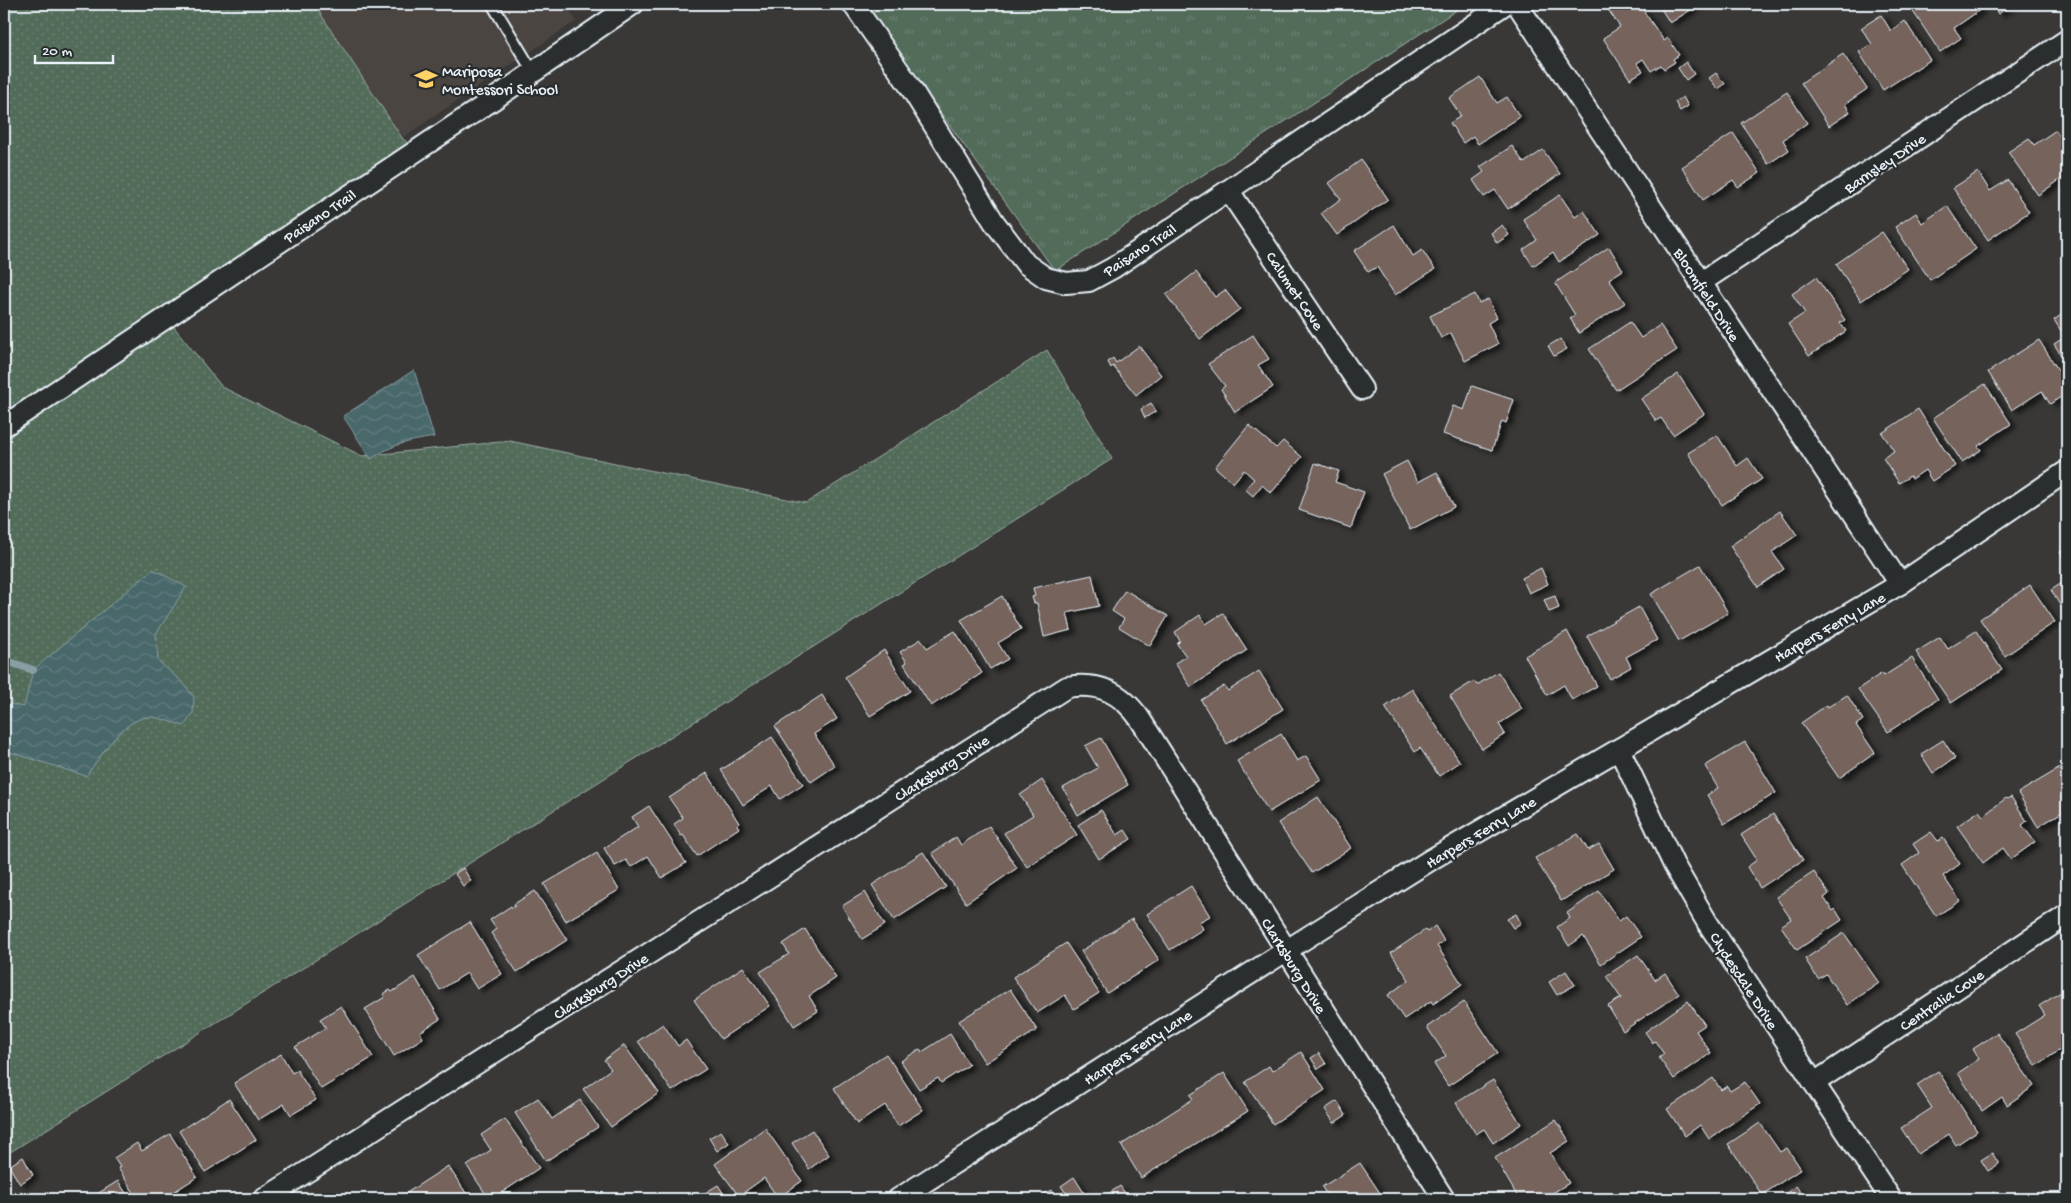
<svg xmlns="http://www.w3.org/2000/svg" width="2071" height="1203" viewBox="0 0 2071 1203" font-family="'Gochi Hand',sans-serif">
<style>
.built{fill:#4b4542}
.grass{fill:url(#grass-dots);stroke:#9daea9}
.park{fill:url(#park-tufts);stroke:#9daea9}
.water{fill:url(#water-waves);stroke:#899ea3}
.lines{fill:none;stroke-linecap:round;stroke-linejoin:round}
.stream{stroke:#899ea3;stroke-width:8}
.building{fill:#74635c;stroke:#e8f1f8;filter:url(#shadow)}
.lane-casing{stroke:#e8f1f8;stroke-width:14}
.street-casing{stroke:#e8f1f8;stroke-width:24}
.lane{stroke:#2a2d2e;stroke-width:10}
.street{stroke:#2a2d2e;stroke-width:20}
.labels{text-anchor:middle;stroke-width:4.5;stroke-linejoin:round;paint-order:stroke}
.poi-label{font-size:16px;fill:#e8f1f8;stroke:#2a2d2e;text-anchor:start}
.street-label{font-size:16px;fill:#e8f1f8;stroke:#2a2d2e}
</style>
<defs>
<pattern id="grass-dots" width="8" height="8" patternUnits="userSpaceOnUse" patternTransform="scale(1.25)"><rect width="8" height="8" fill="#526c5a"/><path d="M2 2h.1M6 6h.1" fill="none" stroke="#6b8172" stroke-width="1.8" stroke-linecap="round"/></pattern>
<pattern id="park-tufts" width="24" height="20" patternUnits="userSpaceOnUse" patternTransform="scale(1.25)"><rect width="24" height="20" fill="#526c5a"/><path d="M3 7l-1-3M5 7V3M7 7l1-3M15 17l-1-3M17 17v-4M19 17l1-3" fill="none" stroke="#6b8172"/></pattern>
<pattern id="water-waves" width="16" height="10" patternUnits="userSpaceOnUse" patternTransform="scale(1.25)"><rect width="16" height="10" fill="#49676b"/><path d="M0 5q4-4 8 0t8 0" fill="none" stroke="#637d81"/></pattern>
<filter id="shadow"><feDropShadow dx="5.5" dy="3" stdDeviation="2.5" flood-color="#0009"/></filter>
</defs>
<rect width="100%" height="100%" fill="#393837"/>
<filter id="ink" filterUnits="userSpaceOnUse"><feTurbulence type="fractalNoise" baseFrequency=".02" numOctaves="2"/><feDisplacementMap in="SourceGraphic" scale="10" xChannelSelector="R" yChannelSelector="G"/><feConvolveMatrix kernelMatrix="1 2 1 2 8 2 1 2 1" color-interpolation-filters="sRGB"/></filter>
<g filter="url(#ink)">
<polygon class="built" points="314,4 566,4 576,21 402,138"/>
<polygon class="grass" points="4,4 314,4 402,138 416,150 166,317 222,387 362,456 510,441 806,503 1047,350 1112,459 4,1156"/>
<polygon class="park" points="862,4 1466,4 1055,271"/>
<g class="water">
<path d="M414,370L434,437C407,442 395,443 371,459L343,416Z"/>
<path d="M153,569L186,587L156,634L158,661L183,683L194,697L193,713L184,726C174,723 163,719 154,717C125,714 101,756 86,776L4,750V703L24,707L33,670Z"/>
</g>
<g class="lines">
<polyline class="stream" points="4,660 33,670"/>
</g>
<g class="building">
<polygon points="1612,4 1639,4 1664,41 1668,38 1679,55 1673,59 1675,62 1664,69 1661,65 1651,71 1643,59 1637,63 1643,71 1630,79 1603,38 1620,27 1607,8"/>
<polygon points="1658,4 1700,4 1670,23"/>
<polygon points="1908,4 1976,4 1980,10 1954,28 1961,38 1940,52"/>
<polygon points="1992,4 2013,4 1998,14"/>
<polygon points="1881,15 1891,31 1905,21 1930,60 1883,90 1859,52 1872,44 1861,28"/>
<polygon points="1843,54 1867,89 1845,104 1850,112 1829,126 1801,83"/>
<polygon points="1686,62 1694,74 1686,80 1678,68"/>
<polygon points="1716,73 1725,84 1718,89 1709,78"/>
<polygon points="1480,77 1497,103 1507,97 1520,117 1478,144 1473,136 1463,143 1450,123 1461,116 1449,98"/>
<polygon points="1787,92 1807,123 1783,140 1789,150 1768,164 1741,123"/>
<polygon points="1683,97 1688,106 1680,111 1675,102"/>
<polygon points="2067,110 2067,121 2062,113"/>
<polygon points="2056,130 2067,147 2067,175 2038,195 2008,152 2029,138 2034,145"/>
<polygon points="1733,133 1760,173 1738,187 1733,180 1703,200 1682,167"/>
<polygon points="1512,146 1524,163 1543,150 1560,174 1508,209 1495,190 1484,197 1473,180 1484,172 1480,167"/>
<polygon points="1361,160 1388,199 1337,235 1321,213 1341,199 1329,183"/>
<polygon points="1978,172 1990,191 2008,180 2029,212 1988,240 1953,188"/>
<polygon points="1560,195 1575,217 1584,211 1600,235 1559,262 1553,252 1533,266 1523,250 1537,240 1523,219"/>
<polygon points="1947,206 1976,249 1930,280 1895,227 1916,213 1922,223"/>
<polygon points="1394,225 1413,256 1422,250 1435,269 1395,295 1377,267 1368,272 1354,251"/>
<polygon points="1502,225 1509,235 1497,243 1491,233"/>
<polygon points="1882,232 1908,269 1861,301 1836,264"/>
<polygon points="1609,247 1623,270 1609,279 1625,303 1579,333 1570,318 1575,315 1555,283"/>
<polygon points="1196,272 1215,297 1225,290 1240,309 1200,339 1166,295"/>
<polygon points="1816,277 1845,320 1840,323 1846,331 1809,356 1788,324 1805,313 1792,294"/>
<polygon points="1475,294 1479,303 1488,299 1497,318 1488,323 1498,344 1465,361 1451,333 1441,338 1430,316"/>
<polygon points="2067,311 2067,364 2054,344 2065,337 2054,320"/>
<polygon points="1630,322 1641,338 1660,325 1677,350 1616,390 1589,349"/>
<polygon points="1253,335 1269,359 1258,365 1273,387 1235,412 1221,389 1225,386 1208,364"/>
<polygon points="1560,339 1567,349 1554,356 1548,346"/>
<polygon points="2039,340 2067,384 2067,393 2050,404 2042,391 2012,410 1988,372"/>
<polygon points="1139,346 1161,375 1136,395 1113,366 1111,368 1108,362 1113,358 1116,363"/>
<polygon points="1678,374 1704,414 1673,435 1661,418 1656,421 1641,399"/>
<polygon points="1985,384 2011,424 1978,446 1981,450 1962,462 1933,418"/>
<polygon points="1472,386 1514,400 1506,423 1502,421 1492,450 1443,434 1453,406 1464,410"/>
<polygon points="1151,403 1156,411 1145,418 1141,409"/>
<polygon points="1918,409 1955,466 1932,481 1925,470 1912,479 1910,476 1899,483 1883,458 1894,451 1882,433"/>
<polygon points="1249,425 1276,448 1283,441 1302,457 1271,493 1262,485 1253,496 1245,489 1254,479 1244,470 1233,483 1215,467"/>
<polygon points="1717,435 1737,466 1748,458 1762,479 1722,505 1688,453"/>
<polygon points="1407,461 1418,482 1437,472 1454,507 1410,530 1382,474"/>
<polygon points="1315,463 1339,471 1335,482 1364,492 1351,528 1299,510"/>
<polygon points="1780,511 1797,535 1772,552 1784,569 1758,587 1730,546"/>
<polygon points="2067,548 2067,564 2060,552"/>
<polygon points="1700,565 1728,613 1679,641 1651,594"/>
<polygon points="1541,568 1548,584 1529,593 1522,578"/>
<polygon points="1092,575 1099,606 1067,613 1071,630 1044,637 1037,603 1034,603 1032,597 1035,596 1033,588"/>
<polygon points="2067,580 2067,617 2051,590"/>
<polygon points="2030,585 2055,622 2005,656 1980,619"/>
<polygon points="1125,590 1168,616 1150,646 1119,627 1124,619 1112,611"/>
<polygon points="1002,596 1021,629 998,643 1008,659 990,669 961,620"/>
<polygon points="1555,596 1559,608 1549,612 1544,600"/>
<polygon points="1639,607 1657,640 1626,657 1631,667 1610,679 1587,636"/>
<polygon points="1223,613 1247,650 1191,687 1175,663 1186,656 1177,644 1180,641 1175,632 1200,615 1206,624"/>
<polygon points="955,631 982,673 931,706 904,664 907,662 900,652 921,639 927,648"/>
<polygon points="1567,631 1597,686 1572,700 1564,685 1547,695 1525,656"/>
<polygon points="1976,631 2002,670 1951,703 1916,652 1940,637 1948,649"/>
<polygon points="884,650 910,691 870,716 845,677"/>
<polygon points="1912,658 1938,699 1888,732 1858,689 1882,673 1884,676"/>
<polygon points="1259,671 1283,709 1227,744 1201,700 1224,686 1228,691"/>
<polygon points="1498,672 1522,709 1499,724 1505,734 1482,749 1450,696 1474,681 1477,685"/>
<polygon points="1412,689 1460,762 1439,776 1420,748 1415,752 1385,707"/>
<polygon points="822,695 837,719 814,734 835,766 811,782 775,726"/>
<polygon points="1847,695 1863,720 1856,725 1875,753 1839,778 1801,723 1827,705 1828,707"/>
<polygon points="1281,734 1297,761 1306,756 1321,780 1269,812 1237,761"/>
<polygon points="772,737 803,784 780,799 772,786 743,805 721,770"/>
<polygon points="1101,738 1128,785 1078,815 1063,788 1098,768 1085,746"/>
<polygon points="1943,740 1955,758 1933,773 1921,754"/>
<polygon points="1745,742 1776,793 1724,824 1707,795 1718,788 1705,766"/>
<polygon points="2067,764 2067,815 2064,811 2038,827 2018,793"/>
<polygon points="707,773 739,823 737,825 739,828 697,856 683,835 681,836 674,824 683,818 669,798"/>
<polygon points="1042,780 1077,835 1027,867 1004,833 1033,815 1020,795"/>
<polygon points="1318,797 1351,848 1312,873 1278,823"/>
<polygon points="2011,797 2027,821 2022,825 2035,842 2011,859 2003,848 1983,863 1957,826 1979,811 1983,816 2006,798 2007,799"/>
<polygon points="649,806 686,863 662,878 648,856 631,867 626,860 615,866 604,848 638,827 632,817"/>
<polygon points="1101,810 1117,835 1125,830 1131,839 1099,859 1078,825"/>
<polygon points="1773,814 1803,860 1760,888 1747,867 1757,860 1741,835"/>
<polygon points="989,826 1017,868 966,903 932,853 956,837 961,845"/>
<polygon points="1931,832 1938,841 1943,838 1960,864 1943,876 1960,901 1936,916 1902,865 1919,853 1913,844"/>
<polygon points="1578,834 1588,850 1599,844 1614,869 1561,901 1535,858"/>
<polygon points="923,852 946,887 894,920 872,885"/>
<polygon points="597,853 619,890 566,921 544,884"/>
<polygon points="463,868 471,881 463,886 455,874"/>
<polygon points="1814,872 1829,894 1824,898 1833,911 1835,909 1842,920 1797,950 1781,926 1791,919 1776,897"/>
<polygon points="1191,886 1210,916 1199,922 1203,929 1170,950 1147,914"/>
<polygon points="535,891 567,940 517,972 491,933 496,929 490,920 511,906 512,908 515,906 514,904"/>
<polygon points="1599,891 1619,921 1626,916 1641,937 1601,964 1583,936 1569,946 1557,927 1570,918 1567,913"/>
<polygon points="865,892 885,925 862,939 842,906"/>
<polygon points="1516,914 1521,923 1513,928 1507,919"/>
<polygon points="1132,919 1159,960 1107,993 1081,951"/>
<polygon points="470,922 502,974 477,989 467,973 440,990 418,955"/>
<polygon points="1435,926 1444,941 1437,946 1462,984 1433,1004 1431,1001 1404,1019 1388,995 1409,980 1391,953 1425,930 1427,932"/>
<polygon points="805,929 836,978 809,996 818,1011 794,1026 760,972 789,954 783,944"/>
<polygon points="1844,933 1879,983 1847,1005 1826,974 1818,979 1805,959"/>
<polygon points="1066,943 1099,993 1074,1009 1065,995 1037,1013 1013,977"/>
<polygon points="1638,955 1655,980 1665,973 1679,994 1623,1031 1608,1006 1621,998 1606,976"/>
<polygon points="743,967 770,1006 721,1039 694,1000"/>
<polygon points="1566,971 1575,985 1557,995 1549,982"/>
<polygon points="415,977 440,1019 420,1032 423,1038 394,1056 365,1009 385,997 383,994 390,990 392,992"/>
<polygon points="1010,989 1037,1030 985,1063 959,1021"/>
<polygon points="2061,992 2067,1001 2067,1045 2036,1066 2015,1034 2045,1015 2039,1006"/>
<polygon points="1688,1001 1705,1025 1696,1031 1711,1053 1674,1079 1659,1058 1664,1054 1655,1041 1653,1043 1645,1032"/>
<polygon points="1464,1002 1498,1053 1448,1086 1434,1064 1446,1056 1427,1027"/>
<polygon points="341,1006 373,1057 321,1089 295,1047 326,1028 320,1019"/>
<polygon points="663,1024 678,1046 686,1040 706,1069 672,1091 638,1041"/>
<polygon points="1997,1033 2034,1086 2007,1105 2002,1097 1982,1111 1958,1073 1979,1059 1973,1049"/>
<polygon points="950,1034 969,1065 941,1083 938,1078 919,1089 901,1061 920,1049 922,1052"/>
<polygon points="624,1045 659,1093 611,1127 583,1089 611,1069 604,1060"/>
<polygon points="1301,1052 1325,1090 1273,1124 1245,1082 1269,1066 1272,1071"/>
<polygon points="1319,1053 1326,1064 1318,1069 1311,1058"/>
<polygon points="281,1054 292,1073 297,1070 316,1100 291,1115 284,1104 258,1120 234,1083"/>
<polygon points="886,1054 923,1110 898,1126 885,1105 857,1124 834,1088"/>
<polygon points="1938,1071 1977,1131 1956,1145 1949,1134 1918,1154 1901,1128 1932,1108 1917,1085"/>
<polygon points="1224,1073 1248,1111 1141,1178 1121,1145 1193,1099 1190,1095"/>
<polygon points="1713,1078 1721,1090 1727,1086 1730,1091 1745,1082 1760,1104 1709,1139 1700,1125 1685,1136 1667,1109"/>
<polygon points="1493,1080 1521,1124 1493,1143 1484,1129 1476,1134 1456,1103"/>
<polygon points="538,1098 552,1119 580,1100 598,1127 546,1161 515,1113"/>
<polygon points="229,1099 256,1140 205,1172 179,1131"/>
<polygon points="1337,1101 1346,1115 1334,1123 1325,1109"/>
<polygon points="505,1119 539,1168 492,1199 489,1199 467,1166 491,1150 481,1135"/>
<polygon points="1556,1120 1569,1141 1550,1153 1569,1183 1543,1199 1519,1199 1495,1158"/>
<polygon points="1760,1123 1780,1152 1787,1148 1801,1169 1762,1195 1728,1144"/>
<polygon points="765,1128 802,1181 778,1198 764,1178 739,1196 715,1164"/>
<polygon points="812,1130 829,1155 809,1169 792,1143"/>
<polygon points="721,1131 729,1143 717,1151 709,1138"/>
<polygon points="170,1134 197,1177 163,1199 138,1199 118,1168 120,1167 114,1158 137,1143 142,1151"/>
<polygon points="1992,1153 1999,1164 1988,1171 1981,1160"/>
<polygon points="23,1157 33,1175 20,1184 9,1166"/>
<polygon points="1360,1163 1384,1199 1329,1199 1322,1187"/>
<polygon points="448,1166 470,1199 404,1199 402,1196"/>
<polygon points="1074,1177 1088,1199 1070,1199 1061,1186"/>
<polygon points="118,1181 130,1199 89,1199"/>
<polygon points="718,1185 727,1199 695,1199"/>
<polygon points="1120,1186 1129,1199 1100,1199"/>
<polygon points="1796,1186 1805,1199 1778,1199"/>
<polygon points="1051,1190 1056,1199 1036,1199"/>
<polygon points="2067,1191 2067,1199 2054,1199 2057,1197"/>
<polygon points="1994,1192 1998,1199 1982,1199"/>
<polygon points="46,1194 50,1199 38,1199"/>
<polygon points="1573,1194 1576,1199 1565,1199"/>
</g>
<g class="lines">
<defs>
<polyline id="lane" points="492,4 533,72"/>
<g id="street">
<polyline points="853,4 909,85 994,222 1026,264 1046,278 1066,283 1089,281 1113,268 1505,4"/>
<polyline points="1517,4 1900,584"/>
<polyline points="1229,191 1362,389"/>
<polyline points="1700,283 2067,40"/>
<polyline points="4,426 491,101 633,4"/>
<polyline points="1619,749 1674,865 1707,922 1891,1199"/>
<polyline points="1814,1083 2067,915"/>
<path d="M264,1199L1067,687C1099,682 1121,692 1140,719L1444,1199"/>
<polyline points="898,1199 1306,938 1432,859 1900,584 2067,471"/>
</g>
</defs>
<use href="#lane" class="lane-casing"/>
<use href="#street" class="street-casing"/>
<use href="#lane" class="lane"/>
<use href="#street" class="street"/>
</g>
</g>
<defs>
<symbol id="school-bare" viewBox="-9 -9 18 18"><path d="M0-5L7-2L0 1L-7-2ZM-4 1L0 2.5L4 1V4Q0 6-4 4Z" fill="#ffd166" stroke="#2a2d2e" stroke-width="2.5" paint-order="stroke"/></symbol>
</defs>
<g fill-rule="evenodd">
<use href="#school-bare" x="410" y="63" width="32" height="32"/>
</g>
<g class="labels">
<g class="poi-label">
<text x="442" y="76">Mariposa<tspan x="442" dy="18">Montessori School</tspan></text>
</g>
<g class="street-label">
<text transform="translate(1884 162) rotate(-34)" y="6">Barnsley Drive</text>
<text transform="translate(319 215) rotate(-34)" y="6">Paisano Trail</text>
<text transform="translate(1139 249) rotate(-33)" y="6">Paisano Trail</text>
<text transform="translate(1296 290) rotate(56)" y="6">Calumet Cove</text>
<text transform="translate(1708 294) rotate(57)" y="6">Bloomfield Drive</text>
<text transform="translate(1829 626) rotate(-30)" y="6">Harpers Ferry Lane</text>
<text transform="translate(941 767) rotate(-33)" y="6">Clarksburg Drive</text>
<text transform="translate(1480 831) rotate(-31)" y="6">Harpers Ferry Lane</text>
<text transform="translate(1295 965) rotate(58)" y="6">Clarksburg Drive</text>
<text transform="translate(1745 980) rotate(57)" y="6">Clydesdale Drive</text>
<text transform="translate(600 985) rotate(-33)" y="6">Clarksburg Drive</text>
<text transform="translate(1941 999) rotate(-34)" y="6">Centralia Cove</text>
<text transform="translate(1137 1046) rotate(-33)" y="6">Harpers Ferry Lane</text>
</g>
</g>
<rect width="2071" height="1203" fill="none" stroke="#2a2d2e" stroke-width="20"/>
<rect x="10" y="10" width="2051" height="1183" fill="none" stroke="#e8f1f8" stroke-width="2" filter="url(#ink)"/>
<path d="M35 55v8h78v-8" fill="none" stroke="#e8f1f8" stroke-width="2.5"/>
<text x="42" y="55" font-size="15" fill="#e8f1f8" stroke="#2a2d2e" stroke-width="4" paint-order="stroke">20 m</text>
</svg>
